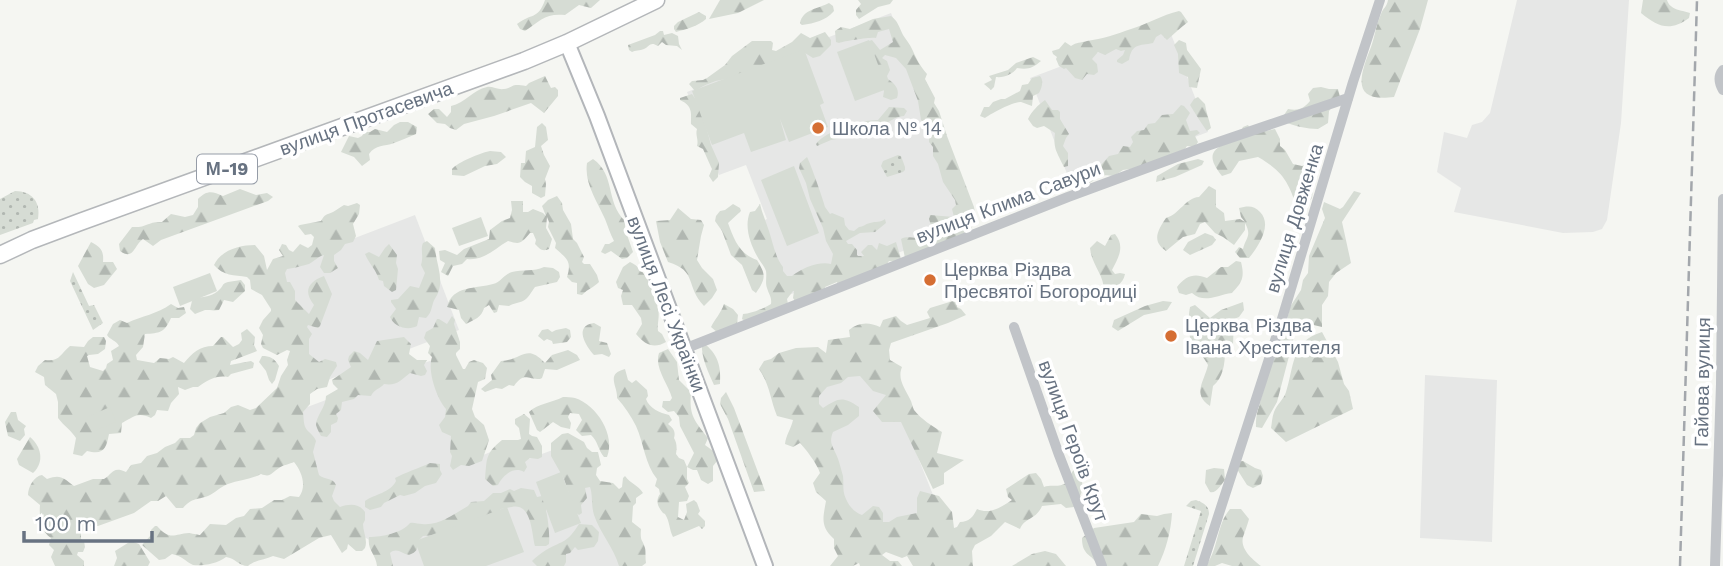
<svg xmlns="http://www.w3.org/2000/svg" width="1723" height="566" viewBox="0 0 1723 566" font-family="'Work Sans',sans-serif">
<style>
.built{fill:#e6e7e6}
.grass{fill:url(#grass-dots)}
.forest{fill:url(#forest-firs)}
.park{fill:#d6dcd4}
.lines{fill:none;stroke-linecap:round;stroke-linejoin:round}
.major-casing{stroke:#b3b6ba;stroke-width:18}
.highway-casing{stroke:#b4b7ba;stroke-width:19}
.minor{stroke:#c1c4c8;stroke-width:10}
.major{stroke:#fff;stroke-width:14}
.highway{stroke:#fff;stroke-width:16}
.rail{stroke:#a3a7ac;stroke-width:2.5;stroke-dasharray:10 5;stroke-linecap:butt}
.poi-dot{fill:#d56e33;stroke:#fff;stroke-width:2.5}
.labels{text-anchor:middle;stroke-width:7;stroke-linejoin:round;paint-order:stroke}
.shield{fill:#fff;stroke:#959ca7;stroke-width:2}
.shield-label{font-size:18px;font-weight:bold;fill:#677281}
.street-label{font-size:19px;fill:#677281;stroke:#fff}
.poi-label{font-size:19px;fill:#677281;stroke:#fff;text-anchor:start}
</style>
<defs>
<pattern id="grass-dots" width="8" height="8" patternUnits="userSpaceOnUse" patternTransform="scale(1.75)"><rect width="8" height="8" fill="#d6dcd4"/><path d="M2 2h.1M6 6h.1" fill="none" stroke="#b1b7b1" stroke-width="1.8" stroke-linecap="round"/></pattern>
<pattern id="forest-firs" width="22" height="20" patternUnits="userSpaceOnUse" patternTransform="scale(1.75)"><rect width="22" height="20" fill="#d6dcd4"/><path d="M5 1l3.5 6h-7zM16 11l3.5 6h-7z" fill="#b1b7b1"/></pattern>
</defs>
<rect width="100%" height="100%" fill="#f5f6f2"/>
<g class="built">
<polygon points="1517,0 1629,0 1621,123 1607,220 1602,229 1593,232 1563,233 1454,212 1461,188 1437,172 1444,132 1467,138 1472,125 1482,122 1490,113"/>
<polygon points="891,13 973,224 781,298 753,225 767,219 746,165 719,175 687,92"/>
<polygon points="1168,26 1208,132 1071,184 1030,78"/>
<polygon points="415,215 459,330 317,384 274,269"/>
<polygon points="878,357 941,515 858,538 799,387"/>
<polygon points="435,359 473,459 513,443 520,462 580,440 627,566 386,566 378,545 335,520 294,412"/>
<polygon points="1425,375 1497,380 1492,542 1420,538"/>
</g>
<g class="grass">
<polygon points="898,155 901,156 905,167 905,170 903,172 887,177 881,166 883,161"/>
<path d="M15,191C32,191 41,202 38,219L34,220L33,223L0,235V199Z"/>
<polygon points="73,272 89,306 94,305 103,323 93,330 70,281"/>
<path d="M1196,500C1203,503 1209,505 1209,514L1193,566H1184L1201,511L1186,506L1191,501Z"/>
</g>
<g class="forest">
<path d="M545,0H600L591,8L579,5L565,15C545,13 540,21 525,31L520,29L517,24C531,13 538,20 545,0Z"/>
<polygon points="720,0 764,0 738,13 709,19"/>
<polygon points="858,0 893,0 890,4 878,7 859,19 856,15 856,10 861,4"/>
<path d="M1388,0H1428L1420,29L1394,97C1350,103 1360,75 1371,47C1375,36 1376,25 1381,14C1383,8 1387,7 1388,0Z"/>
<path d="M1643,0H1667C1670,10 1681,10 1690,13L1689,18C1670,32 1658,27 1641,13Z"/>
<path d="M829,3L833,6L834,11C825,21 815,23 802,25L800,23C803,9 818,9 829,3Z"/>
<path d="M1179,11L1181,12L1188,22C1180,28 1174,34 1167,40L1161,34L1156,37L1153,43C1139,46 1132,43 1129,60L1122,64L1117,62V60L1123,55L1125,50L1121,51L1116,49L1105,55L1098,52L1092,59L1097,64L1098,72L1094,75L1087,74L1082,80L1075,78L1066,68L1064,69L1059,66L1056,59L1057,57L1053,54L1052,51L1059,49L1065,42L1071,46C1077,42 1080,43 1087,41C1102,39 1117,34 1131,29C1147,24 1162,15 1179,11Z"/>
<path d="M699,12L706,16V19C698,26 687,29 676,32L674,29V26L678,22Z"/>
<path d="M891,16C898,21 899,27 903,35C906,40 910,44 912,49C916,58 920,66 927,74L925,79L935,98L934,103L939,111L947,136L974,207L976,219L972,226L971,233L905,258L901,239C907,236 911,238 917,238C921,237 924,235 929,235L932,229L929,219L930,215L954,217L952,209L956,205L955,200L943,182L938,164L933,156V147L929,142V131L926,125L921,120L918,101L906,69L896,58L885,55L882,58L887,61L890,70L887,76L888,79C895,84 900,89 897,98L891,100L883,97L884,91L866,42L872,40L880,50L893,42L889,29L878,32L876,38C871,37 845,41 839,43L836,42L835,31L841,27L850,29L873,19Z"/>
<path d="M660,31H663L664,35L672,33L678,36L679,44L682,50L677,46L666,45L662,42L658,46C650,41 650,46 644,49C640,51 635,50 632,52L629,50L628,45L655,35Z"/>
<path d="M825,32L831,40V45L820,56L813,58L805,53L733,79C720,78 705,84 695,91L689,84L692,81L703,80L707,78L725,65L732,56L752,41H771L773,43L772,50L776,51L792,42L801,33L810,38Z"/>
<polygon points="1179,40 1186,43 1187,50 1201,69 1197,88 1189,87 1188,77 1179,73 1178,54 1174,45"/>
<path d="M1033,57L1041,61C1033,68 1028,70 1017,68C1013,74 1004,78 996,77L994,87L991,90L984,84L992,80L989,76L1008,70L1016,63Z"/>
<path d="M545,76L551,88L555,87L558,90V96L544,113L531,103L494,116L464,124L456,130L450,128L445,124L437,123L428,114L434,109H439L447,117L451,112V106C465,103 473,90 487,87C492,86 498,90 504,89C515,87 510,83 526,86L529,83Z"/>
<path d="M1040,76C1044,81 1042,87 1039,93L1033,96L1032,106C1028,105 1025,103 1021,102C1014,101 990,114 985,118L980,116L984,107H989L993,102L1001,99H1005L1020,91L1022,85L1028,84L1032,78Z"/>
<path d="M1321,87L1329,89H1338L1340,97L1329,111L1328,123L1318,129C1307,129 1294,126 1285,122L1284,115L1288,109C1298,111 1303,109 1310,101L1308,94L1313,88Z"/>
<path d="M692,94L696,100L707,130L711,145L719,163L718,177L713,182L709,176L712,169L711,167L703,149L697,146C699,140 695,135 697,129L691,124C691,113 693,106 680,100V98Z"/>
<path d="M1198,97L1205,104C1206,112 1209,119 1211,128L1207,131C1205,129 1193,110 1190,105L1194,99Z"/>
<path d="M1045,100L1052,110H1058L1060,112V119L1069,134L1066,138L1063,146L1068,153V166L1064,167C1057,152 1053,149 1055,133L1044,126L1037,128L1033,126L1028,119C1032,111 1038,105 1045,100Z"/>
<path d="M1181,105L1184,106L1190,113L1186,120L1190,131L1197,130L1200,133L1195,136L1198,142L1195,147L1187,146L1185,149L1137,168L1123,170L1114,176C1093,173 1100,180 1086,184C1081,185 1077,185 1073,186L1066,182L1062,176L1069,171L1074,173L1088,166L1097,167L1101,165L1109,156L1118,154L1123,146L1130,147L1133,142L1131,137L1137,131L1144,130L1148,124L1155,123L1162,115L1173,114Z"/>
<path d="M889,107L904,108L907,111L904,116C893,117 890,122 882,126C874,129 866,126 859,132L853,130L848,137L831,140L817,146L816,144C825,131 861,120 878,120Z"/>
<path d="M400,122H408L417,127L416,134C409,137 402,140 394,143C384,147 376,144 369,154L370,160L362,166L354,157L341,152L349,136L358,138L362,136L364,132H370L375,129L387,132L394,125Z"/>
<polygon points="542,123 546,127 548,140 541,146 544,155 550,166 545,179 546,184 545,196 541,198 532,193 532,186 525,182 520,177 521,163 525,163 526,151 535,147 537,127"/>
<path d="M1248,125L1251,130L1266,131L1275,129L1280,139V146L1285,150L1293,164L1302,166L1320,156L1319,171L1314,178L1312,198L1299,213C1289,185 1286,173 1258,157L1239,161L1231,173L1222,176C1195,143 1233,149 1243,127Z"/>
<path d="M490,151L501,152L506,157L497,164L485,166L464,176L452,175V169C458,162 480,153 490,151Z"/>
<path d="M807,157C810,162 824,202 825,207L830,214L832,213L844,218L845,225L849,230L854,231L859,227C863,227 865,224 870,223C876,221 880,223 885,219L886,223L875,232L860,233L846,241L848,244H852L857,250V255L858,256H864L861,252L868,245H872L877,250L879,243L887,246L896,242L902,262L889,261L887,264L838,286L837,282L825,287V294L795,301L793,298L794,291H793L787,299L788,304L747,322L742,319L743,314C750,314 765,308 771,304C772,297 769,295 767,288C765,283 767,277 766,271C764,265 760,262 757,256C750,243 744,226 750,212L755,211L760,204C762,213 766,222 769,231C773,243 775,257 783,267V271L787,276H792C802,268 819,261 831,264L833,254L826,241L823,228L810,199L806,183L799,168L800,163Z"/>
<path d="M593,159C616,175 605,201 625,221V229L633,252L627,258L622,259L611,251L605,254L601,252L605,244H609L614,241C610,234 608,226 605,219C597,201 584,183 587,163Z"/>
<polygon points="1198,159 1204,161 1202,165 1175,177 1156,182 1157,176 1178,164"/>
<path d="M1209,186L1216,190V207L1224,213L1225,221L1240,219L1245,222L1241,217L1239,208C1247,206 1254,205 1260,212C1273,225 1258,247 1249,258H1240L1235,252L1239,247L1243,249C1246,237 1252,236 1245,223V230L1234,245L1223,237L1215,233L1205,222L1200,224L1195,234L1183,237L1166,251C1151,241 1158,230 1166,218C1180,214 1185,198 1199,197Z"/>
<path d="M240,189L256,195L267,193L273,197L268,201L161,240L153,246L143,239C134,245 134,261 120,251L119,244L132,227C147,228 148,221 162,222L171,214L185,217L193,215L198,207V199C207,190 212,191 223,196Z"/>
<polygon points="1354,191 1361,193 1342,222 1351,263 1336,273 1329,282 1328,296 1322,305 1322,327 1301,322 1292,327 1286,324 1290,307 1301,290 1303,280 1308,273 1309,256 1325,218 1322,209 1324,202 1340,209 1343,207"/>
<path d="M557,196L562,203L563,210L571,224L573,239L577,243L584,257L582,262L584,264H590L597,275L599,282C593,288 589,288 582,295L577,294V283L572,282L567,277C572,261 567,259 555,248L556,243L548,227L549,222L547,217L546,228L552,239L549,249C542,252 540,249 535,244L536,240L533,233H530C521,243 521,245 508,241C494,249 484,261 467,259L462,264L453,266L448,276L441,272L445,263L440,260L439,251L445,250L457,255L464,249L489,239L490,230L502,221L510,218L512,210L511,201H523V212H528L533,209L543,213L546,216L542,206L548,200Z"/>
<path d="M357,203L360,205L359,214L353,224L356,236L353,242L345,244L341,250L334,255V261L338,268L330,273H324L320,267L324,255C317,257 315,261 309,264C305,265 291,269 287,269L285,273L287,282H290L295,291V300L309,314L314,305C303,291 308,282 324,276L332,294L320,326L318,328L308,325L307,327L312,334L309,339V354L319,362L325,359L336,362L337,366L330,377L327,387L317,389L310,394V404L303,412C304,418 303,425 307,430C311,434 314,436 316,441L313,452L319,475C324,480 333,477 336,485L332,496L334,501L340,507C349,504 359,503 365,512V520L363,524C363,532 368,540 365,548L362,551H356L348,544L347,549L342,553L331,535L319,538L284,559L273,556C265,560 254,560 248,566C239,566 235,558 226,557C217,564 203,566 193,565C185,561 182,556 172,554L165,559L159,560L142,545L151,535V530L155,526H157C170,541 174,534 189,533C189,533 200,535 200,535L210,524L226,525L236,518L244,516L250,509L262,508L274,500H282L290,496L299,497C307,486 302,472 294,462C290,464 283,465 279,468C271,473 271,478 261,474C250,480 239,480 228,484C220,487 215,493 208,496C196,500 192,498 183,508H176L166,496L158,501H151L134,513L98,526H91L81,532V539L84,541L85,547L83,552H78L77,555L84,561V566H55L51,557L54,550L49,545L51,538C41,532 39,516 40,505L28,495C28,487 34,476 42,475L47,479C61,474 63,478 74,486L93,479H104C113,474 112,466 126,472L131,465L141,463L147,456L157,453L165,447L175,443L180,438H190L194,435L196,428L200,423L210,417L224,413L231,407L238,405L250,410L256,408L277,388L281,376L288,365L287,360L290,351L287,350L277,355L263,348L261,344L263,335L259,328L263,320L271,311V309L262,295L251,289L250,280L247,277C234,275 223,276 214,265C221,250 240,245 255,245L264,256L267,270L273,259L283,256L279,250L282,244L286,245L289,250L293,252L300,244L308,248L312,245L314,237L311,234L305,235L298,226L300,225L321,221C325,214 326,215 333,212C337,210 340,207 344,205L348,206Z"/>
<path d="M733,204L740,208L741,211L728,223C734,239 739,254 757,260C766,274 766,279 756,293L752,290L742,265L731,255L722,231L715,221L716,216L720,211L725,210Z"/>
<path d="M678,208L691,219L701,220L704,225L701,236L697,260L702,268L713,279L717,290L712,298L704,306C685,286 698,271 668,262L660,242L656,221L670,220Z"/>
<polygon points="1205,233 1213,236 1216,240 1212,245 1190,255 1183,250 1188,242"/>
<path d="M1115,234C1125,246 1119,257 1112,270L1115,274L1120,273L1125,274C1123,285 1114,287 1106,294H1104C1105,274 1092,267 1090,248L1097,241L1105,246L1111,235Z"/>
<path d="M427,241L435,248C436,263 444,278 438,293C437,296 434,299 433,303C431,310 431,313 426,318L419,317L417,326C408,331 394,327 390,317L396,309L391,302V300L398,299L410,286L419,288L425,273L421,265C424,255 420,250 423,243Z"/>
<path d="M91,242C101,247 104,251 103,262H113L117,269L104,285L94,288L88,284L78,266Z"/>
<path d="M389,244L397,255L396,263L398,269L396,290L392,292L384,286L383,281L379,280C376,269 369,264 365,254L369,252L379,257L385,248Z"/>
<path d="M1236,261L1241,262C1245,278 1242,282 1232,293C1217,295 1204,304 1192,293L1186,295L1179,293L1177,287C1186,275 1195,273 1207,278L1221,267H1228Z"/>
<path d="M630,262C646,269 655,293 658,309C660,316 657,324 658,331L662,334L666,342C654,349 645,345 636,334L642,324L641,318L632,305H623L621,296L623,290L618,288L616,282L623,267Z"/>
<path d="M544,267L553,268L559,272L560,277L557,282L535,287C531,292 529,298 523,301C518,303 514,303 509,306L499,305L497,312L494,313L489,305L484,308C482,317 474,320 466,324L461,318L459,310L447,307C452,285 477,289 493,284C501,282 504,274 512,272C522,269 534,272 544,267Z"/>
<path d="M241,280L245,285V291L233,302L224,300L219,310C214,311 210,310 205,310C202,311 198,313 195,314L190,309L192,301L195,297C203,298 213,296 219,290C224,286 221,284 228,282C232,281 237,281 241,280Z"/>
<path d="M953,301L957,303V307L961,309L966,315L948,323L891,343L889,350L890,360L902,367C897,379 905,388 910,399C912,402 912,406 914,410C921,419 932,426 942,432L937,453L964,460L944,473V484L933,489L901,422H882L873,411L886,395L873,391L860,376L848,377L841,383L827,387L819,396V404L823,408C839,398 842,396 859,407V416L848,425L833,432C829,442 832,445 836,454C839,460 841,469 843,476C844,484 842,491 846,499C849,506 854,512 862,515L873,506L879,507L883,513V522H889L897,517L917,513V498L920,491L939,496L952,512L954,528L957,527L960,522C969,522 973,517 977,509C990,515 1001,507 1012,500L1008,497L1006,489L1029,474L1036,473L1041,479L1044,487C1051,484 1059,488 1066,483C1070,479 1071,472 1075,468C1086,481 1084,493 1074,507L1066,508L1061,504L1042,506C1036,520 1025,517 1020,529L1005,522L991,536L975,545L972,551L973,566H913L907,556L902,558L886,552L882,555L890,561H898L902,566H860L859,563L853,566H830L838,556L834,548V539C820,526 823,518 826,501L816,492L813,483L820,473C818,465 805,448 800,443L793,447L785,444C786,435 791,429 793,420L777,416C770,399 770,385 759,369L764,361L771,359L779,353L796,348L818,347L826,353L828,340L850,337L849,330C859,322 869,322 880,327L883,320L896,316L901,321L907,325L930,318L927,312L930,308Z"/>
<polygon points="1163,301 1172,302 1167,310 1144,315 1118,331 1112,327 1114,320 1145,306"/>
<path d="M1243,302L1244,310L1239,317L1234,319L1233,345L1225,351C1225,364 1223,378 1213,386L1210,406C1192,394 1204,382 1208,365C1204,357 1199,353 1194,346C1187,337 1188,318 1190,307L1195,305L1210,318L1221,310Z"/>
<path d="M171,304L178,308L184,307L186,313L179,318H171C164,333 160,333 145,334L143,347L136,355L137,360L154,363L160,358L169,359L173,357L184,363C192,353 200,346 213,346L221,337H223L233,347L239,344L242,340L241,333L247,329L255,337L254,345L257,351L231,361L230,365L251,361L254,363L253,368L231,374L228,377C216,375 208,380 198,387H193L185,390L178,387L179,394L171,403L168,411L157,410L155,415L151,418C138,412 135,416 122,423L121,433L109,434C106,449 104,455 87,451L82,456L73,454L76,438C71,430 64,426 58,418V402L56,394L45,385L44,377L35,372L38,366L45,360C60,362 60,354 70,346L84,347L88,341L93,337H104L106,341L105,349L98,354L89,355L87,356L90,367L103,371L106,368L107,364L113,360L111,351L119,346C116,340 110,340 107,335L113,324L120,320L127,323C142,316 157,314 171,304Z"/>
<path d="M724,304L733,309L738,315L737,324L718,333L711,327C715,319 721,313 724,304Z"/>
<path d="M452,316L455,320L454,324L460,342V349L456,353V355L463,369H465L469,362L474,360L483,363L487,368L485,379L478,382L472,409L475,417L484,425L489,440L482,461L469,466L461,465L453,470L450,466L452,456L450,452L451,436L442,432L439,425L445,417L446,409C437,399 427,371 432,357L428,353L430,346L424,338L426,332L433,328L437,319H439L447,324Z"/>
<path d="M594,323L601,327L599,341L607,343L611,354L609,357L602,354L594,355C586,346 573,326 594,323Z"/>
<polygon points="566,328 570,330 571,337 567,342 553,344 552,341 547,339 544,341 538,336 542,330 548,329 552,332 556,330"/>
<path d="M1287,331L1294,332L1293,341L1277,402L1262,428L1256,427C1256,412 1258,412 1261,399C1267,377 1275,355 1282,333Z"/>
<path d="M1322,332L1338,362L1344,384L1349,391L1353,409L1286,442L1271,428C1272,423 1272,417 1274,412C1277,404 1284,399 1286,392C1294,368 1291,341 1322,332Z"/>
<path d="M404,337L411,344L409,354L417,360H427L424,365L427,371L425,375L421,376L410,373C401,380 397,386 384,384C380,389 374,389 371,396L358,395L354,399L342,402L341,410L336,414L338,418L337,422L331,425V432L327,437L321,436C319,432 317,429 316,425C316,416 326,407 326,396L338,389L333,384L332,380L351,367L348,360L349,356L354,351L360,353L368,360L377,341Z"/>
<path d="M702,345H706C719,356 721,368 720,384L714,385C709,374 701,357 702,345Z"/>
<path d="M668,349L677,362L679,380L691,392C689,416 694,420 708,438L705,445L716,453L717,461L713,466V481L708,484L701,480L697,470H693L687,467V479L689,483L685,487L689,496L687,501L679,502L678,517L684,520L687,512L686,504L694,500L697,503L700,511L698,514L705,521V526L702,529L699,526L673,537C669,529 670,522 665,514L663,513C658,507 655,501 660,494L659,489L655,486L657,479C645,464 644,444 636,426C631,416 625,407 617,398C618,386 605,374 625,369L628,380L632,383L636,380L647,390L648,396L646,399C649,408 660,413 669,415L672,420L668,424C673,428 676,431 674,438C677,443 677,448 676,454L679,458L684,460L687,467L694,453L680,426L679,417L674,411L668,412L662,407L663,401H670L672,398C668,383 654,368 659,353Z"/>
<path d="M568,350L577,355L580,360L557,370L545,369L542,378L540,379C526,379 524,372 514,386L509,385L502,389L496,388L485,392L481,389L492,380L491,375L501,361C523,360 526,343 545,363L552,355Z"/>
<path d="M262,356C270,356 274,358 279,366L275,380L272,384L269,380L266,371L259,362Z"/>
<polygon points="726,392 734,408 765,491 754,492 728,419 720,404 721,398"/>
<path d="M563,397C567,397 571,397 575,398C597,405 616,436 607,457H604C598,450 598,441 591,435L582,436L576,430L582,420L579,414L570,413L568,417L571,423L570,429L561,427L553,422L540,432L537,430L529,412C538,403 552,403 563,397Z"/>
<polygon points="11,412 16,412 18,420 26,426 24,429 25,435 20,441 8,436 5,422"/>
<path d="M524,414L530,419L529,434L532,436L537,437L542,446V457L538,459L530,458L525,462L527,467L524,472C514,466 503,475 498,485L493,486L485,479C487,458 485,454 502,440H518L521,439L519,428L515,424V419Z"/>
<path d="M568,433L584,442L587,448L592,452H598L601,465L597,468L596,475L600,481L613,483L619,489L622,487L623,478L625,476C631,484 638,485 643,493L636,498V503L633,506L632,522L641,529C640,542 642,538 645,548C646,552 645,558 646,563L642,566H619C614,548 600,533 594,515C591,505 593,496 590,487L585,488L587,498L581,505L582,513L579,515L575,512L564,479L551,456V443L562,434Z"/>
<path d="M30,437C41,446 45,462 33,473L19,465L17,459Z"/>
<polygon points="1243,461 1255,468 1261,470 1263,476 1261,484 1253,488 1247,485 1235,466 1236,462"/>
<path d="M430,463L440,464V470L442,474L436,483L425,486L415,493L404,496L400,495L384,503L381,507L370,510L365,507V501C375,494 390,493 396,481L395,478C404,473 419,468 430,463Z"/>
<path d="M1214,468L1224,469L1225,480C1221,485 1216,494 1210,492L1205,483L1206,470Z"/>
<path d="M521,488L534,490L537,497L542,496L547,508L546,511C548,516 550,538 549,544L546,546H535C532,535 532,511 519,507C514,505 506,509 501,509L499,512L460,525L437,535L423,536L418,541C418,549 417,552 409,555C402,554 397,547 390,553L393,566H377C376,554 367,551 369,537C382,537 402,533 410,523C414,522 418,524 422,524C439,526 454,514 468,506L471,502L484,501L493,493H501L510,489L514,491Z"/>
<path d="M1230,509H1241L1249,519C1247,526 1245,531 1243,537C1240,549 1252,559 1261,566H1232L1222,563L1215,566H1205C1218,553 1216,525 1230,509Z"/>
<path d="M1172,513C1171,531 1166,550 1158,566H1099C1091,553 1082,556 1082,538L1094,528L1134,522L1141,514L1157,516L1164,514Z"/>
<path d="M579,524L592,525L599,532L598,541L594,547L578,550L575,547L570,553L566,554V562L564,566H537L532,561C536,557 541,553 546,550C564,540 567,543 579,524Z"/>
<polygon points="131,541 139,544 150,562 148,566 114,566 117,558 115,551"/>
<polygon points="1045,551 1056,554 1066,566 1012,566 1032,554"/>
</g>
<g class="park">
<polygon points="869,40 887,89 855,101 837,52"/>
<polygon points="804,49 824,103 820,105 828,127 789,142 780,119 786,140 751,152 744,133 712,145 692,91"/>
<polygon points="794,166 819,233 787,246 761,180"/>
<polygon points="481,217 488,236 459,246 452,228"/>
<polygon points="210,273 217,291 180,306 173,287"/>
<polygon points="110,407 116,422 92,432 87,417"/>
<polygon points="561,472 581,523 555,533 536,482"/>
<polygon points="507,507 524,552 486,566 424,566 415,541"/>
</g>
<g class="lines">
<defs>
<polyline id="major" points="567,43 597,116 765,566"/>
<polyline id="highway" points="0,255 32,240 80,222 524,61 567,43 656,0"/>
</defs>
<use href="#major" class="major-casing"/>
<use href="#highway" class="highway-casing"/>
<g class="minor">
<path d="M1723,70C1718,76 1719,83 1723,90"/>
<polyline points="1014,327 1059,455 1102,566"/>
<polyline points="684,349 1068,197 1201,148 1348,98"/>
<polyline points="1202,566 1281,322 1353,82 1380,0"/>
<polyline points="1715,566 1721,384 1723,199"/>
</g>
<use href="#major" class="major"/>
<use href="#highway" class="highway"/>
<polyline class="rail" points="1680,566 1697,0"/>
</g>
<g class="poi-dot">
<circle cx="818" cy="128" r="7"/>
<circle cx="930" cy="280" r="7"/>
<circle cx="1171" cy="336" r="7"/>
</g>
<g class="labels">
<rect class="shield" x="197" y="154.5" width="60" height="29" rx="5"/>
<g class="shield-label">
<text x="227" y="175">М-19</text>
</g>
<g class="street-label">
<text transform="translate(366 118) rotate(-20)" y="7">вулиця Протасевича</text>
<text transform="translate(1008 202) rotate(-21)" y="7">вулиця Клима Савури</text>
<text transform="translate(1294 218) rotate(-73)" y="7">вулиця Довженка</text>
<text transform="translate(667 304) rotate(69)" y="7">вулиця Лесі Українки</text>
<text transform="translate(1702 382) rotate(-89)" y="7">Гайова вулиця</text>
<text transform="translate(1074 441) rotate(70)" y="7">вулиця Героїв Крут</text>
</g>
<g class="poi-label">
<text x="832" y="135">Школа № 14</text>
<text x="944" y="276">Церква Різдва<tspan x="944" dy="22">Пресвятої Богородиці</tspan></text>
<text x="1185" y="332">Церква Різдва<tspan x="1185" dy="22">Івана Хрестителя</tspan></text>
</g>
</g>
<path d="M24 531v10h128v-10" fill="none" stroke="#677281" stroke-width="3.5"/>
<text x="35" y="531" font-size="21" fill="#677281" stroke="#ffffff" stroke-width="5" paint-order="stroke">100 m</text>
</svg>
